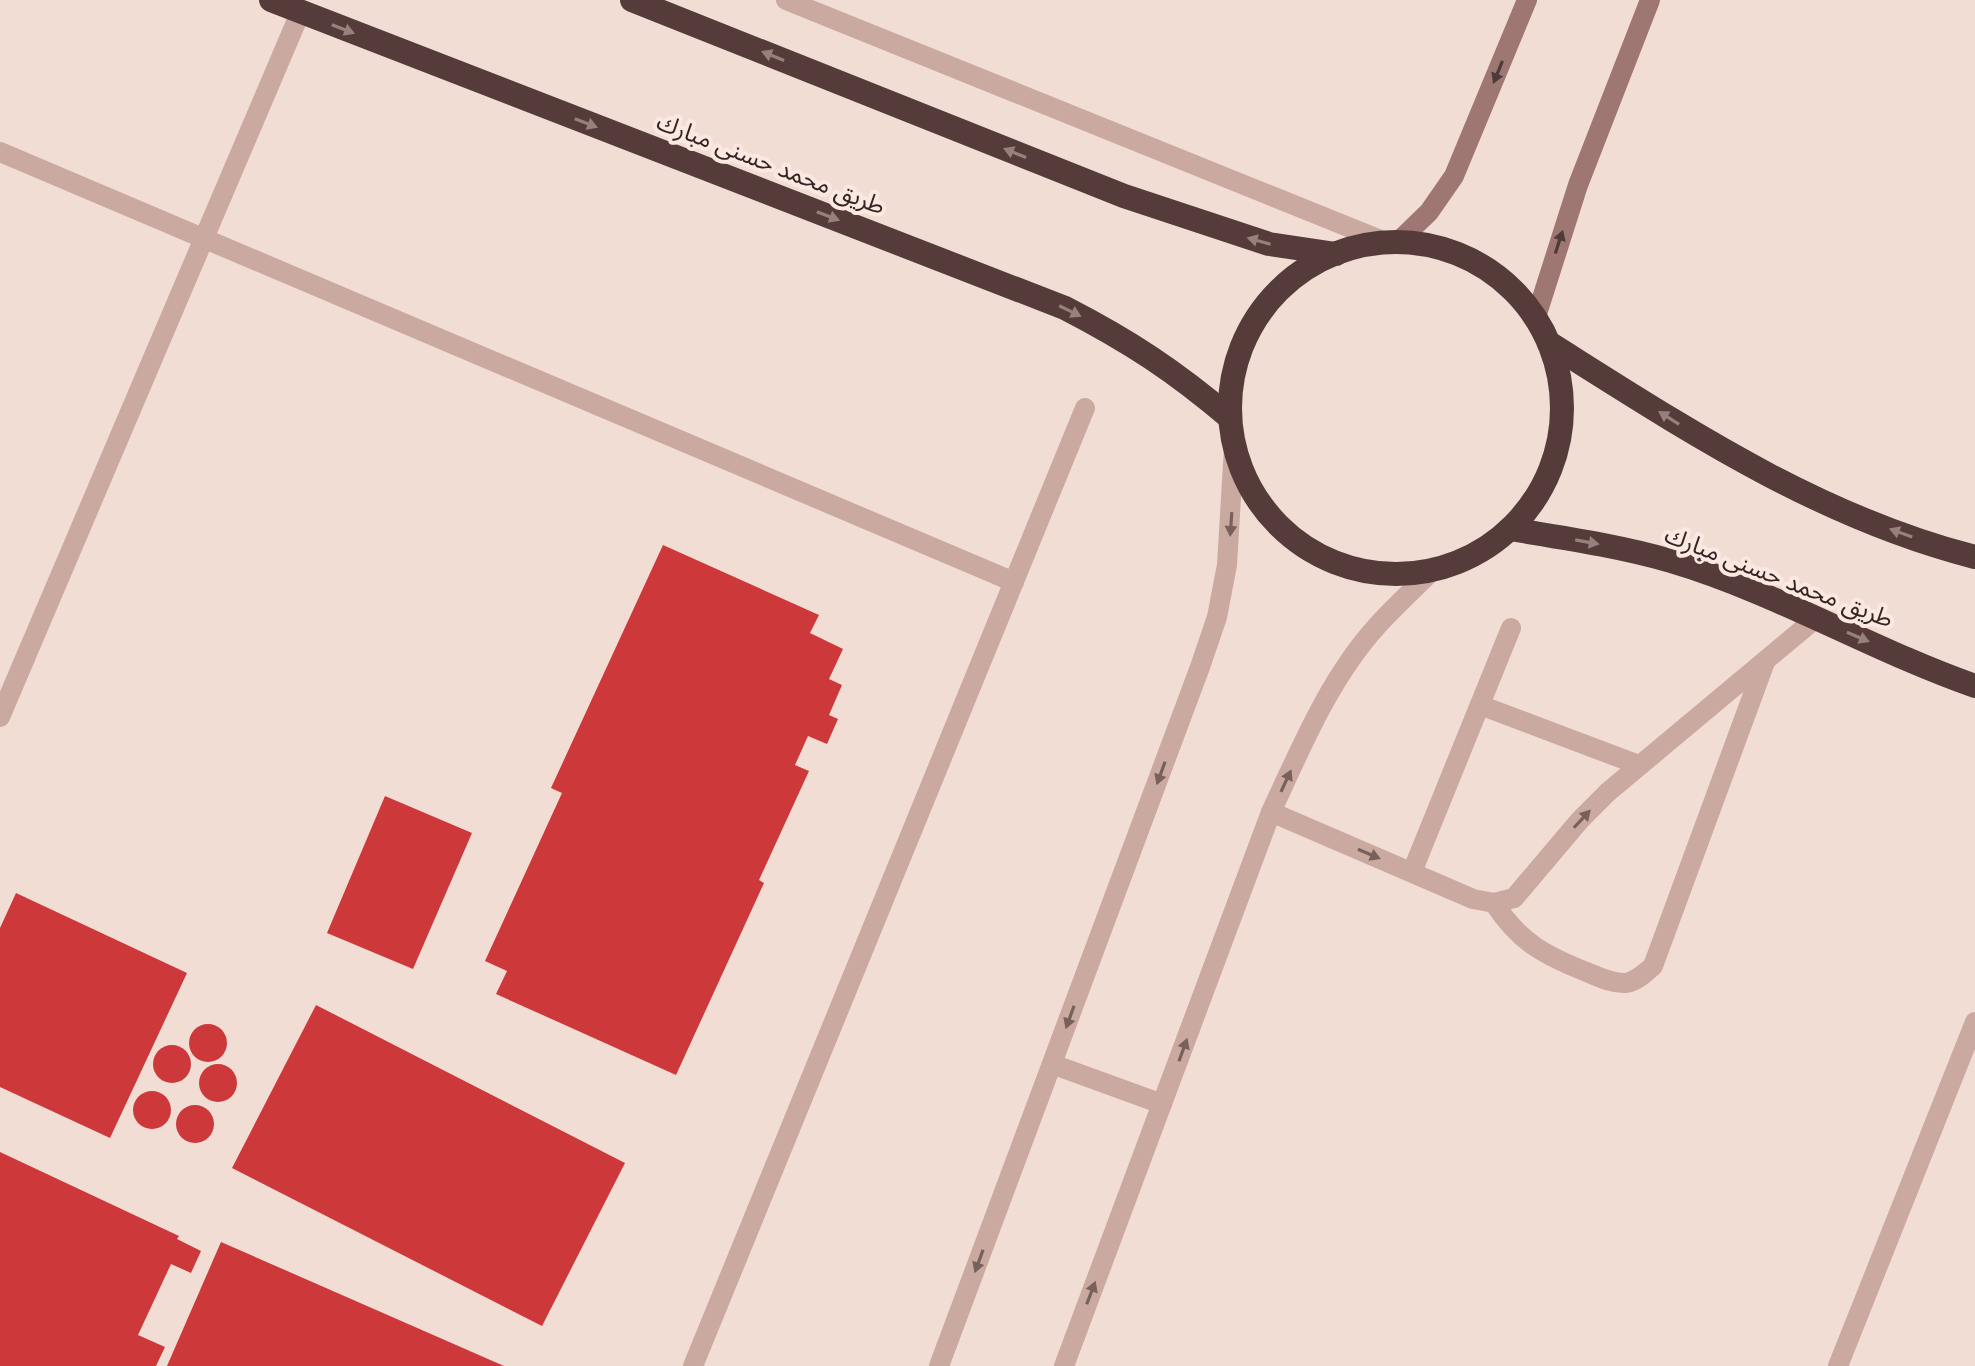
<svg xmlns="http://www.w3.org/2000/svg" width="1975" height="1366" viewBox="0 0 1975 1366" font-family="'Nunito Sans','Noto Sans Arabic',sans-serif">
<style>
.building{fill:#cd383a}
.lines{fill:none;stroke-linecap:round;stroke-linejoin:round}
.lane{stroke:#caa9a1;stroke-width:20}
.street{stroke:#caa9a1;stroke-width:20}
.secondary{stroke:#9e7772;stroke-width:20}
.highway{stroke:#553c3b;stroke-width:24}
.oneway{fill:#97817d}
.oneway2{fill:#4e3a38}
.oneway3{fill:#78605c}
.labels{text-anchor:middle;stroke-width:8;stroke-linejoin:round;paint-order:stroke}
.street-label{font-size:24px;fill:#342524;stroke:#fae8e1}
</style>
<rect width="100%" height="100%" fill="#f2ddd5"/>
<g class="building">
<polygon points="663,545 819,615 810,633 843,649 829,679 842,685 829,715 838,719 827,744 808,736 795,765 809,771 759,880 764,883 676,1075 496,994 507,971 485,961 562,793 551,788"/>
<polygon points="385,796 472,833 413,969 327,933"/>
<polygon points="16,893 187,973 110,1138 0,1087 0,928"/>
<polygon points="316,1005 625,1163 542,1326 232,1168"/>
<circle cx="208" cy="1043" r="19"/>
<circle cx="172" cy="1064" r="19"/>
<circle cx="218" cy="1083" r="19"/>
<circle cx="152" cy="1110" r="19"/>
<circle cx="195" cy="1124" r="19"/>
<polygon points="0,1152 179,1236 177,1239 201,1251 191,1273 171,1264 138,1335 165,1347 156,1366 0,1366"/>
<polygon points="221,1242 504,1366 167,1366"/>
</g>
<g class="lines">
<g class="lane">
<polyline points="1480,705 1639,765"/>
<polyline points="1271,812 1473,899 1494,903 1514,898 1580,820 1608,792 1815,619"/>
<polyline points="1412,872 1511,628"/>
<path d="M1494,903C1520,943 1546,956 1589,973C1601,978 1614,984 1626,983C1637,981 1645,973 1653,966L1765,662"/>
<polyline points="1838,1366 1975,1022"/>
</g>
<g class="street">
<polyline points="786,0 1388,243"/>
<polyline points="0,152 1014,582"/>
<polyline points="0,717 300,13"/>
<polyline points="1052,1064 1162,1104"/>
<polyline points="693,1366 1085,408"/>
<polyline points="939,1366 1200,667 1217,617 1227,565 1234,447"/>
<path d="M1064,1366L1271,812C1301,748 1329,679 1377,626C1395,606 1415,588 1434,569"/>
</g>
<g class="secondary">
<polyline points="1398,242 1429,212 1454,176 1527,0"/>
<polyline points="1536,317 1578,185 1650,0"/>
</g>
<g class="highway">
<path d="M271,0L1065,308C1129,341 1175,371 1230,418"/>
<polyline points="632,0 1124,196 1269,244 1336,254"/>
<circle cx="1396" cy="408" r="166"/>
<path d="M1549,343C1684,428 1818,517 1975,557"/>
<path d="M1510,529C1564,538 1619,546 1671,561C1776,592 1872,650 1975,686"/>
</g>
</g>
<defs><path id="oneway-solid" d="M-6-.8H1V-3.2L6.5 0L1 3.2V.8H-6Z" transform="scale(2)"/></defs>
<g class="oneway">
<use href="#oneway-solid" transform="translate(343 29) rotate(21)"/>
<use href="#oneway-solid" transform="translate(773 56) rotate(-158)"/>
<use href="#oneway-solid" transform="translate(586 123) rotate(21)"/>
<use href="#oneway-solid" transform="translate(1015 153) rotate(-158)"/>
<use href="#oneway-solid" transform="translate(828 216) rotate(21)"/>
<use href="#oneway-solid" transform="translate(1259 241) rotate(-164)"/>
<use href="#oneway-solid" transform="translate(1070 311) rotate(26)"/>
<use href="#oneway-solid" transform="translate(1669 418) rotate(-148)"/>
<use href="#oneway-solid" transform="translate(1901 533) rotate(-160)"/>
<use href="#oneway-solid" transform="translate(1587 542) rotate(10)"/>
<use href="#oneway-solid" transform="translate(1858 637) rotate(23)"/>
</g>
<g class="oneway2">
<use href="#oneway-solid" transform="translate(1498 72) rotate(112)"/>
<use href="#oneway-solid" transform="translate(1559 242) rotate(-72)"/>
</g>
<g class="oneway3">
<use href="#oneway-solid" transform="translate(1231 524) rotate(94)"/>
<use href="#oneway-solid" transform="translate(1161 773) rotate(110)"/>
<use href="#oneway-solid" transform="translate(1286 781) rotate(-65)"/>
<use href="#oneway-solid" transform="translate(1582 819) rotate(-47)"/>
<use href="#oneway-solid" transform="translate(1369 854) rotate(23)"/>
<use href="#oneway-solid" transform="translate(1070 1017) rotate(110)"/>
<use href="#oneway-solid" transform="translate(1183 1050) rotate(-70)"/>
<use href="#oneway-solid" transform="translate(979 1261) rotate(110)"/>
<use href="#oneway-solid" transform="translate(1091 1293) rotate(-69)"/>
</g>
<g class="labels">
<g class="street-label">
<text transform="translate(771 164) rotate(21)" y="8">طريق محمد حسنى مبارك</text>
<text transform="translate(1779 577) rotate(21)" y="8">طريق محمد حسنى مبارك</text>
</g>
</g>
</svg>
